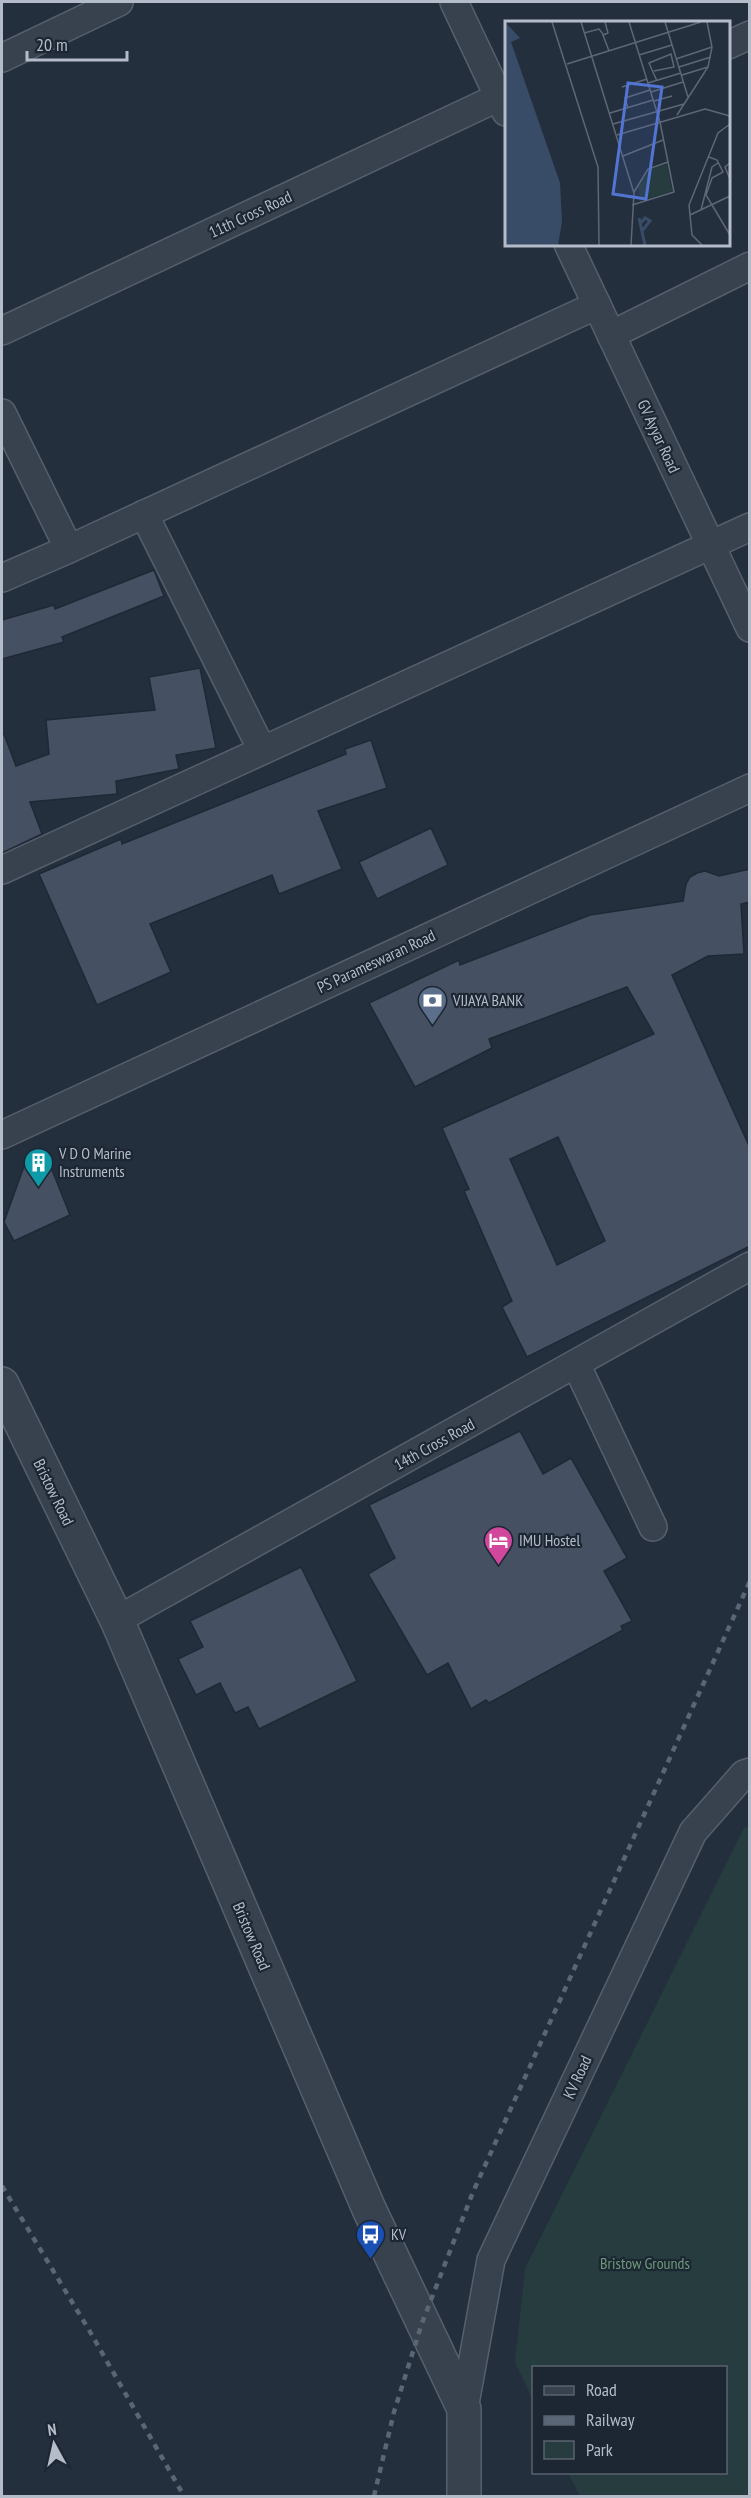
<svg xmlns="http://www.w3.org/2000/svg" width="751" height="2498" viewBox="0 0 751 2498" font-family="'PT Sans Narrow',sans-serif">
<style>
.green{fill:#263c3f}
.building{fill:#455162;stroke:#1f2835;stroke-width:1.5;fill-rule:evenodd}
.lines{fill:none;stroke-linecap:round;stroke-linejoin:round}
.minor-casing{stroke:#565f6c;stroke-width:30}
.tertiary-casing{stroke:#565f6c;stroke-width:36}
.minor{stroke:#38414e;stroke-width:27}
.tertiary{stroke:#38414e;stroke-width:33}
.rail{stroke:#5a6575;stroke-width:4.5;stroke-dasharray:6 6;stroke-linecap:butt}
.labels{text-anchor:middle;stroke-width:4.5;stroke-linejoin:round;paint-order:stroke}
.street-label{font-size:16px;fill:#b4bcc9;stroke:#1d2633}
.poi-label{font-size:16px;fill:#b4bcc9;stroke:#1d2633;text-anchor:start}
.park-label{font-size:16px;fill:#6b9a76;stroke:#1d2633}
.inset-river{fill:none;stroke:#394c67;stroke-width:3}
.inset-road{fill:none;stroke:#5e6776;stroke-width:1.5}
.view{fill:#5274d3;fill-opacity:0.15;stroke:#5274d3;stroke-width:3}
.inset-edge{fill:none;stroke:#b4bcc9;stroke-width:3}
</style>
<rect width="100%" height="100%" fill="#242f3e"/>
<polygon class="green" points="749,1826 749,2496 580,2496 568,2473 726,2472 726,2368 534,2368 533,2400 515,2362 525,2269 744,1828"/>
<g class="building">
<polygon points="154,570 164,596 62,637 64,642 2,659 2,620 54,605 55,609"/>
<polygon points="200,668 216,748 176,755 179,769 116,781 117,794 30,802 42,834 2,853 2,735 4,734 16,766 49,754 46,720 155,710 149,677"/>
<polygon points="371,740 387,788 318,811 342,869 279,894 272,875 150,924 171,972 97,1005 39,874 121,839 122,844 346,754 345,749"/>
<polygon points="431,828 448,865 377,899 359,862"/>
<path d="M750,869V902L741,904L744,954L708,956L672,975L750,1148V1246L527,1357L502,1307L512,1301L464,1191L469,1189L442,1128L654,1034L627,987L489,1039L492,1048L415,1087L369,1003L459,960L460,965L590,915L683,901L686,884L690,877L697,873L705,871L719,876ZM558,1137L605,1241L557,1265L510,1159Z"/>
<polygon points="46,1155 70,1215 14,1241 4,1222 27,1158"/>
<polygon points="520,1431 543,1474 571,1458 627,1558 604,1571 632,1621 621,1626 623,1630 489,1703 486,1700 471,1709 448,1663 427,1675 368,1574 395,1558 369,1505"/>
<polygon points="301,1567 357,1681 259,1729 248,1707 235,1713 220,1683 196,1695 178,1659 203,1647 190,1621"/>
</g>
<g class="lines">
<defs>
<g id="minor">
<polyline points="454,2 506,112"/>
<polyline points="728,45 750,35"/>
<polyline points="2,58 119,2"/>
<polyline points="568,244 750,628"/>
<polyline points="2,331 499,97"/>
<polyline points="611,335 750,266"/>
<polyline points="2,413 69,549"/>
<polyline points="144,514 262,750"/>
<polyline points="2,578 69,549 597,305"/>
<polyline points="2,870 750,527"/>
<polyline points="2,1135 750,788"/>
<polyline points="576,1364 653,1527"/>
<polyline points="117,1620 750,1266"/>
<polyline points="464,2409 491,2260 693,1832 744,1774 750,1772"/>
</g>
<polyline id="tertiary" points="2,1384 117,1620 369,2209 464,2409 464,2496"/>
</defs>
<use href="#minor" class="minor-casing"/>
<use href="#tertiary" class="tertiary-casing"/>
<use href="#minor" class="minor"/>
<use href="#tertiary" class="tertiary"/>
<g class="rail">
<polyline points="2,2186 89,2330 184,2496"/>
<polyline points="374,2496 394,2412 422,2323 473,2192 750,1581"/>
</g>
</g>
<defs>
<symbol id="bank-pin" viewBox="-11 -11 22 30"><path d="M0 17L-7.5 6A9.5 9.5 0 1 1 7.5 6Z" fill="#5c6f8a" stroke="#1d2633"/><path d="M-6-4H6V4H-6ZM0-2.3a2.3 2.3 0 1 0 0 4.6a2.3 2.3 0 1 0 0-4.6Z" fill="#fff"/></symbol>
<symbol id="building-pin" viewBox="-11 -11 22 30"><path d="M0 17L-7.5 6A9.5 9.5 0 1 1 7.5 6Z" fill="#0f9aa8" stroke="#1d2633"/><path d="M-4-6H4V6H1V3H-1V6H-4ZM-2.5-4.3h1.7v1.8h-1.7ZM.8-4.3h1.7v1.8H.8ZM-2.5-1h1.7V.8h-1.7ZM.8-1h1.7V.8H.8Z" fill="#fff"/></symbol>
<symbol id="hotel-pin" viewBox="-11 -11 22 30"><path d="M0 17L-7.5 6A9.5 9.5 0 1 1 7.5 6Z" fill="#d1479c" stroke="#1d2633"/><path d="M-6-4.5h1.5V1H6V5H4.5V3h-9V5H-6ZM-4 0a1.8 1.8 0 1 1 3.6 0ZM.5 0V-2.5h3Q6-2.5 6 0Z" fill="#fff"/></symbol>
<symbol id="bus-pin" viewBox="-11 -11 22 30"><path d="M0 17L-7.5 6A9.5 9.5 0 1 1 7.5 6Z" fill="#1a4fb4" stroke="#1d2633"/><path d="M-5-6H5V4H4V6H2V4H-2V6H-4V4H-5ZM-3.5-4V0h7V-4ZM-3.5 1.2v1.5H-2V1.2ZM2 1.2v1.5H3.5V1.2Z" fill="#fff"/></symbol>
</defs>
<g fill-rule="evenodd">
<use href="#bank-pin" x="416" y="984" width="33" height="45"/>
<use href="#building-pin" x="22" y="1146" width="33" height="45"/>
<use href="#hotel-pin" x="482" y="1524" width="33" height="45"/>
<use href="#bus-pin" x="354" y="2218" width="33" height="45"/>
</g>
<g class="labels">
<g class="street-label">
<text transform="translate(250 214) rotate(-25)" y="6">11th Cross Road</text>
<text transform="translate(659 436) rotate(65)" y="6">GV Ayyar Road</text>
<text transform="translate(376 961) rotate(-25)" y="6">PS Parameswaran Road</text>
<text transform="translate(434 1444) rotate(-29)" y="6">14th Cross Road</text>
<text transform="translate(54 1492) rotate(64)" y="6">Bristow Road</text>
<text transform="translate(252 1936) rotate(67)" y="6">Bristow Road</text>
<text transform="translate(577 2077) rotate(-65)" y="6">KV Road</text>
</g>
<g class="poi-label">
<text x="453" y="1006">VIJAYA BANK</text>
<text x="59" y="1159">V D O Marine<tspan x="59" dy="18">Instruments</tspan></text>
<text x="519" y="1546">IMU Hostel</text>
<text x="391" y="2240">KV</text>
</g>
<g class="park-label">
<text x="645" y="2269">Bristow Grounds</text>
</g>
</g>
<g transform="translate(505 21)">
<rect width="225" height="225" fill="#242f3e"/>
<path d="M162,143L167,170L135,180L133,166L145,148Z" fill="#263c3f"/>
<path d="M0,1L15,17L6,21L55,162L57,201L53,224H0Z" fill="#394c67"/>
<path class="inset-river" d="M134,197L140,224M135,203L140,197L145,200L137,210"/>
<path class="inset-road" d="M47,1L93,146L94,224M76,1L129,172L126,224M100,1L103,12L98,14L104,30M124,1L155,101L169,171L127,184M160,1L183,76M79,12L94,8L98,13M134,34L167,24M171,38L207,26M62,43L196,1M174,46L206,36M149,50L169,46L166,33L144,42L152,60M177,54L203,46M143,62L176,52M117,66L142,58M146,71L178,61M149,80L167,75M123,87L120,77L145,69M105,92L148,79M172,94L203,46L207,26L202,1M108,103L179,83M112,114L200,88L225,95M118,135L158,119M204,136L212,139L218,151L207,157L201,174L225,214M225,142L220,146L225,158M129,171L143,148L163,141M196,189L207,146L213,142M185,194L225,175M197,224L187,214L184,184L213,112L225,103"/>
<path class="view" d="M123,62L157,66L141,178L108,173Z"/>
<rect width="225" height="225" class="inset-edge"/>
</g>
<rect width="751" height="2498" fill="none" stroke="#b4bcc9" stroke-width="6"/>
<rect x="532" y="2366" width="195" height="108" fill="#1d2633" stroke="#59626f" stroke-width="1.5"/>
<rect x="544" y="2386" width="30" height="9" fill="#38414e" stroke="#59626f" stroke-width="1.5"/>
<text x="586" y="2396" font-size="18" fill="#b4bcc9">Road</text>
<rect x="544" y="2416" width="30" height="9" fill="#5a6575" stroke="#59626f" stroke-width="1.5"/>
<text x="586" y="2426" font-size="18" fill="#b4bcc9">Railway</text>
<rect x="544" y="2441" width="30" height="18" fill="#263c3f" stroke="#59626f" stroke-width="1.5"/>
<text x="586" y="2456" font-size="18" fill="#b4bcc9">Park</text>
<g transform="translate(54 2444) rotate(352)" stroke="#1d2633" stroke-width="4.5" paint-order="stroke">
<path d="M0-4.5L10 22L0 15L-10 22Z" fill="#b4bcc9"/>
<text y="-9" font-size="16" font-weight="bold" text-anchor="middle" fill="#b4bcc9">N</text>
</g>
<path d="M27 51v9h100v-9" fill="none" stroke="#b4bcc9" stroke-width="3"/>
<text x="36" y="51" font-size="18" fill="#b4bcc9" stroke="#1d2633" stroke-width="4.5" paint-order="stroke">20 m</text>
</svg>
